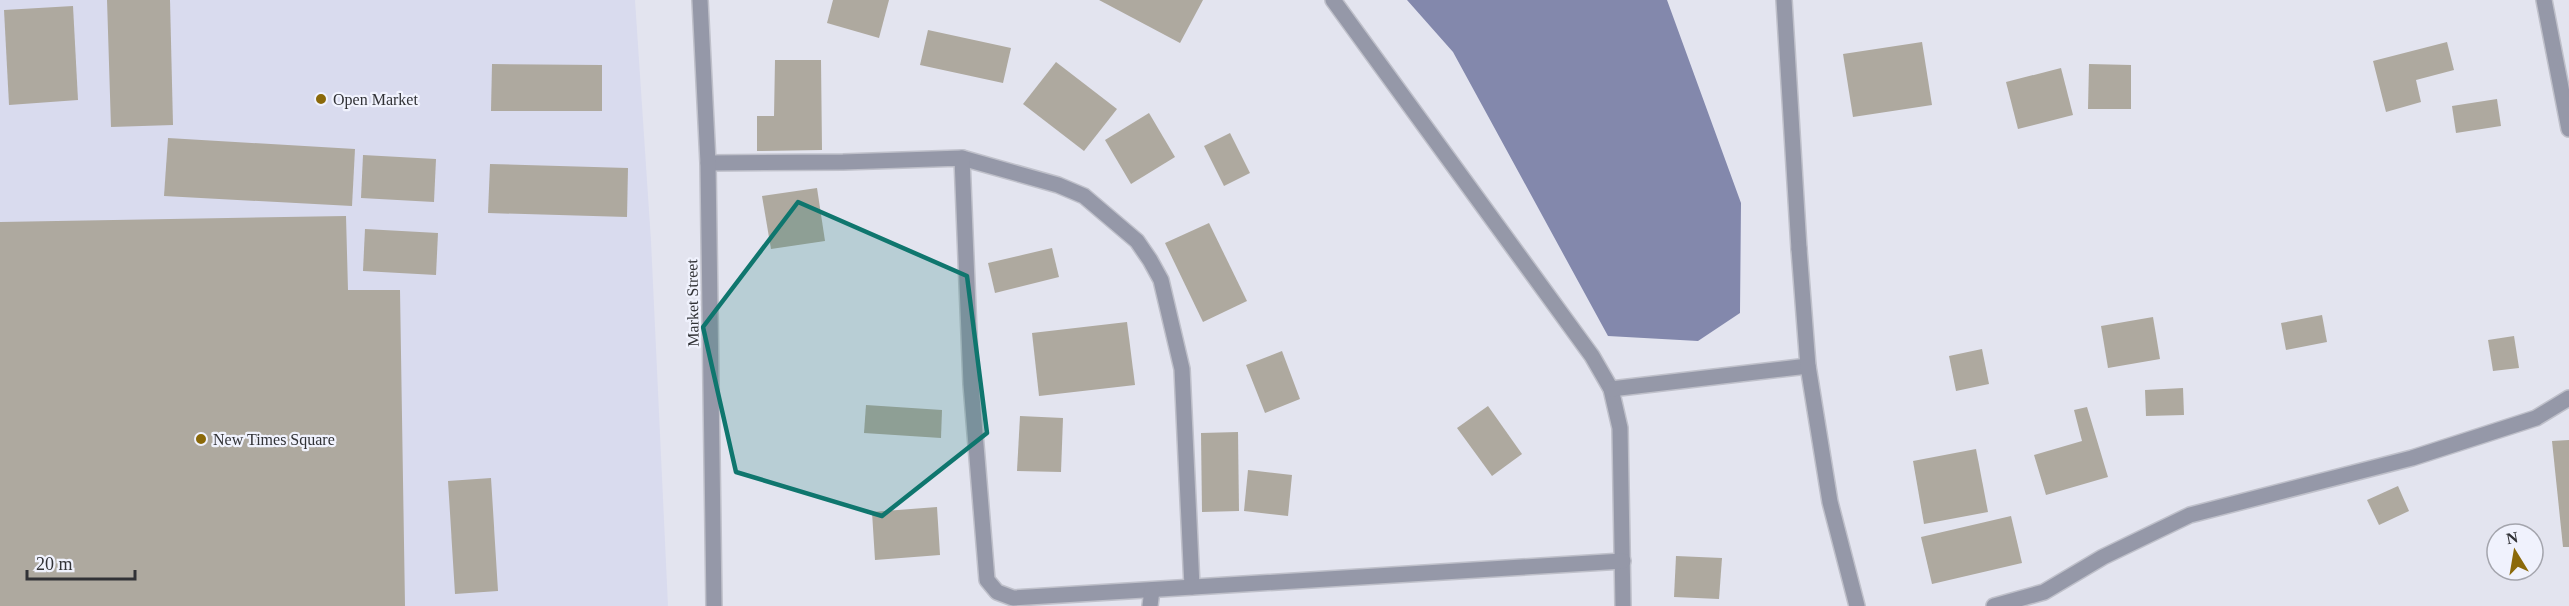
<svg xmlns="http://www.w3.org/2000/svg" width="2569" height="606" viewBox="0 0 2569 606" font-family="Georgia,serif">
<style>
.built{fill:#d9dbee}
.water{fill:#8388ac}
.building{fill:#aea99f}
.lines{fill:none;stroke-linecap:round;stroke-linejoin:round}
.service-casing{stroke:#bfc0ca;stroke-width:18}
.minor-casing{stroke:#bfc0ca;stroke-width:18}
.service{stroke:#9598a8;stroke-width:15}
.minor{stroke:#9598a8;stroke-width:15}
.marked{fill:#0f766e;fill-opacity:0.2;stroke:#0f766e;stroke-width:4.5;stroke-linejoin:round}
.poi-dot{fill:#8b6909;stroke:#f0f2fd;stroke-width:2}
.labels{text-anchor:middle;stroke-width:4.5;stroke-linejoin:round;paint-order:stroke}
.poi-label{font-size:16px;fill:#313236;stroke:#f0f2fd;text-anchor:start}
.street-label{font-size:16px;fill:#313236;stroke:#f0f2fd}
</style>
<rect width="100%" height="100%" fill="#e3e4ef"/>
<polygon class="built" points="0,0 635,0 651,241 668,606 0,606"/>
<polygon class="water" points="1407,0 1667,0 1741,203 1740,313 1698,341 1608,336 1453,52"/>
<g class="building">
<polygon points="107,0 170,0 173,125 111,127"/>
<polygon points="833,0 889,0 879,38 827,23"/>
<polygon points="1099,0 1203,0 1180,43"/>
<polygon points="73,6 78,100 9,105 4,10"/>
<polygon points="928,30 1011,48 1003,83 920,65"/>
<polygon points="1922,42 1932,105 1853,117 1843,54"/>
<polygon points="2447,42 2454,70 2416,80 2421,102 2386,112 2373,61"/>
<polygon points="775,60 821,60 822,150 757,151 757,116 774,116"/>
<polygon points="1056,62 1117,109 1084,151 1023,104"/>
<polygon points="492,64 602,65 602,111 491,111"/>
<polygon points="2089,64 2131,65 2131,109 2088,109"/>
<polygon points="2061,68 2073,115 2018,129 2006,82"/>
<polygon points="2497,99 2501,126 2456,133 2452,106"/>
<polygon points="1149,113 1175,157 1131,184 1105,140"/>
<polygon points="1230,133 1250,173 1224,186 1204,146"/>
<polygon points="168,138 355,149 352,206 164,196"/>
<polygon points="363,155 436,159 434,202 361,198"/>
<polygon points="490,164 628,168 627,217 488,213"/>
<polygon points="817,188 825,241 771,249 762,196"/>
<polygon points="346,216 348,290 400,290 405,606 0,606 0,222"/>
<polygon points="1209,223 1247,301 1203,322 1165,243"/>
<polygon points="365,229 438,233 436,275 363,271"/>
<polygon points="1052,248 1059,277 995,293 988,263"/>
<polygon points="2322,315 2327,342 2286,350 2281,323"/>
<polygon points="2153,317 2160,359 2108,368 2101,326"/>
<polygon points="1127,322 1135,385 1039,396 1032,333"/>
<polygon points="2514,336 2519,368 2493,371 2488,340"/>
<polygon points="1982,349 1989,384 1956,391 1949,356"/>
<polygon points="1282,351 1300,399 1265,413 1246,365"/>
<polygon points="2183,388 2184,415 2146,416 2145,390"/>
<polygon points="866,405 942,410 941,438 864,433"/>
<polygon points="1488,406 1522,454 1492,476 1457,428"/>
<polygon points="2087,407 2108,477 2046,495 2034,455 2082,441 2074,410"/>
<polygon points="1020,416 1063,418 1061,472 1017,471"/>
<polygon points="1238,432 1239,511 1202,512 1201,433"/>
<polygon points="2569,440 2569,547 2563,547 2552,441"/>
<polygon points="1976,449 1988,512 1924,524 1913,461"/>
<polygon points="1248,470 1292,475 1288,516 1244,511"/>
<polygon points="491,478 498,591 455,594 448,481"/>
<polygon points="2398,486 2409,511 2379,525 2367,500"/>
<polygon points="937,507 940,555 875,560 872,512"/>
<polygon points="2011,516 2022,563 1932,584 1921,537"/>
<polygon points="1676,556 1722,558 1719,599 1674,597"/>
</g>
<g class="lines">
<defs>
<g id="service">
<polyline points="1333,0 1592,356 1611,389 1620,428 1623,606"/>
<polyline points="1784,0 1799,249"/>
<polyline points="2544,0 2569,129"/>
<polyline points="962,158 1058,185 1084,196 1137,241 1150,260 1161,280 1182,369 1192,587"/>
<polyline points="708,163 843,162 962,158 971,384 987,580 997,592 1013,598 1623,561"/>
<polyline points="1611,389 1808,366"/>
<polyline points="1150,606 1152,590"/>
<polyline points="1994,606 2044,592 2103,557 2190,515 2412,458 2536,418 2569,398"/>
</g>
<g id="minor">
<polyline points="700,0 708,163 714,606"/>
<polyline points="1799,249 1808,366 1830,502 1857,606"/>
</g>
</defs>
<use href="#service" class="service-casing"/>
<use href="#minor" class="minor-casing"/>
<use href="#service" class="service"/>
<use href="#minor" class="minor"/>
</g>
<path class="marked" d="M798,202L967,276L987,433L882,516L736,472L703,327Z"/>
<g class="poi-dot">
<circle cx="321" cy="99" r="6"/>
<circle cx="201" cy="439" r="6"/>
</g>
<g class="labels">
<g class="poi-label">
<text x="333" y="105">Open Market</text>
<text x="213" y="445">New Times Square</text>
</g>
<g class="street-label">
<text transform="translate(692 303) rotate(-91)" y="6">Market Street</text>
</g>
</g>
<g transform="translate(2515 552) rotate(349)"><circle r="28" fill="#f0f2fd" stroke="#a4a5ad" stroke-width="1.5"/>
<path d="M0-4.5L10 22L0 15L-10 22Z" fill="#8b6909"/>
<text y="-9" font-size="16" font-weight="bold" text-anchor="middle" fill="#313236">N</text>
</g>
<path d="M27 570v9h108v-9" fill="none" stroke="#313236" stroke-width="3"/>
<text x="36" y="570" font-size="18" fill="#313236" stroke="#f0f2fd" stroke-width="4.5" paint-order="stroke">20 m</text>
</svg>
